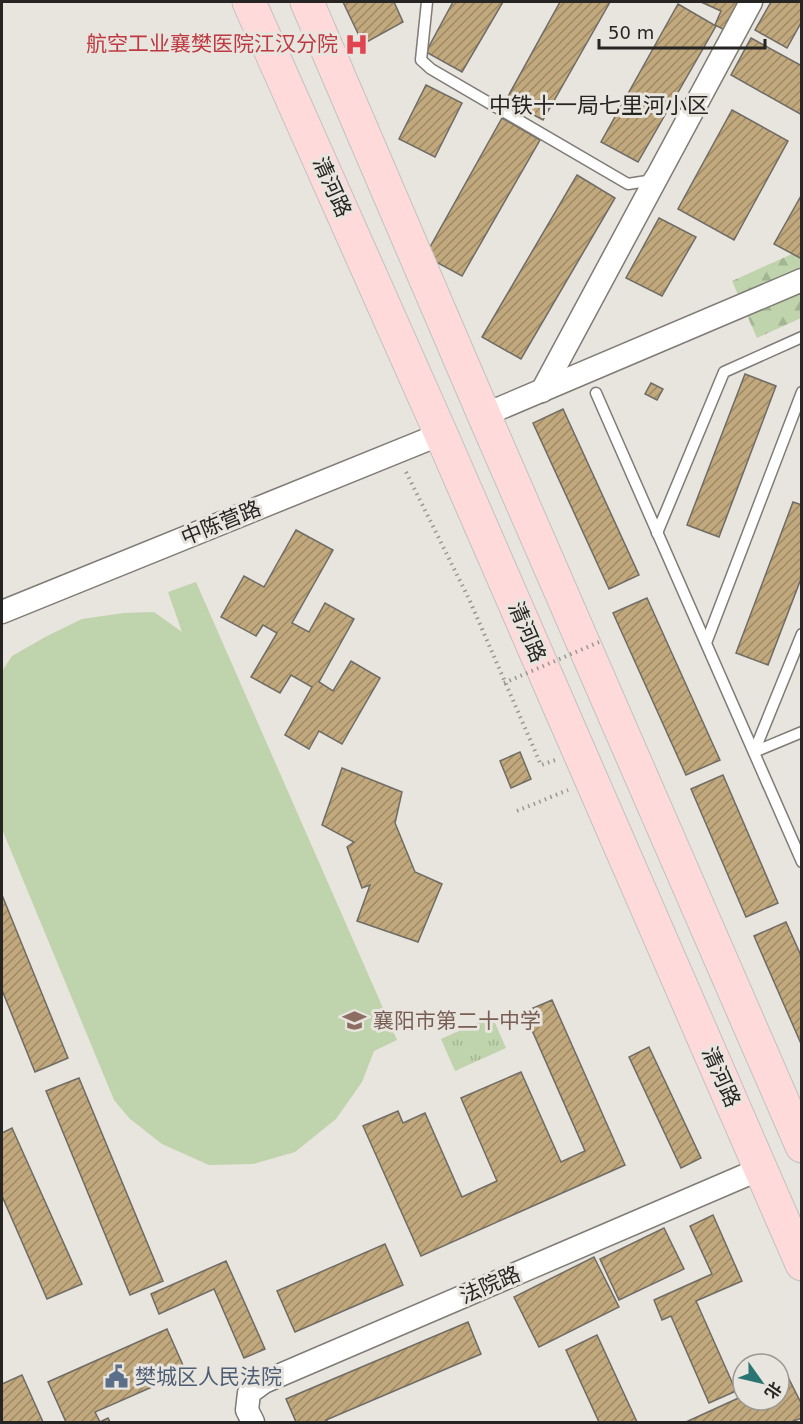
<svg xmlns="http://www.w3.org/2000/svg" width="803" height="1424" viewBox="0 0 803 1424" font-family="'DejaVu Sans','Noto Sans SC',sans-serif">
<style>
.grass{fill:url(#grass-tufts)}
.forest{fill:url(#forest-firs)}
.garden{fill:#bfd3ac}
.building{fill:url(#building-hatch);stroke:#6f6c66;stroke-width:1.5}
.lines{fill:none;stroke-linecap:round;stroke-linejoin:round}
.lane-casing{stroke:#7f7b76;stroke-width:13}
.street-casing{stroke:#7f7b76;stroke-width:25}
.primary-casing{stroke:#c2c2c1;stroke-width:35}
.path{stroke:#9a9793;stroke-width:4;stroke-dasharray:1.5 4.5;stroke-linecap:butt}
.lane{stroke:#fff;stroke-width:10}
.street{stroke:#fff;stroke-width:22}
.primary{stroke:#fedadb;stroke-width:33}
.path-bridge{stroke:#9a9793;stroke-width:4;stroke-dasharray:1.5 4.5;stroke-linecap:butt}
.labels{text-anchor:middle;stroke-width:6;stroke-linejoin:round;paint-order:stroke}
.health-label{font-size:21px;fill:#be3a42;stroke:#e8e4de;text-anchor:end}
.street-label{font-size:21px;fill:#262523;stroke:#e8e4de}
.education-label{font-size:21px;fill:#785e54;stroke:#e8e4de;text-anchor:start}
.service-label{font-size:21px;fill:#4e5e75;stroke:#e8e4de;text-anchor:start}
.neighbourhood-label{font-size:22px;fill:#262523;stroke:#e8e4de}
</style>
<defs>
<pattern id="grass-tufts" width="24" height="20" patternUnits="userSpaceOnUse" patternTransform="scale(1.5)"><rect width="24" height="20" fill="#bfd3ac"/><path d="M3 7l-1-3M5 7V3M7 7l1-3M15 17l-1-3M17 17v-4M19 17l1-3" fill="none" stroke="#a4b594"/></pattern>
<pattern id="forest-firs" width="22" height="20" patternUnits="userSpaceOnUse" patternTransform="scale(1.5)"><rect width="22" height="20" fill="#bfd3ac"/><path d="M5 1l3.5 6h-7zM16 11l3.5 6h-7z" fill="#a4b594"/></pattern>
<pattern id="building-hatch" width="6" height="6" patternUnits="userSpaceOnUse" patternTransform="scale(1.5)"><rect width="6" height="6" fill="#c1a97d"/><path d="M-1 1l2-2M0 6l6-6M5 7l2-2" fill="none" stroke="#9d8966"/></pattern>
</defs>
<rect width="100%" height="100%" fill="#e8e4de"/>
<polygon class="grass" points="492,1016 506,1048 455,1071 441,1039"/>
<polygon class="forest" points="801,250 801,318 757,338 732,281"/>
<polygon class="garden" points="196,582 397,1040 374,1051 362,1082 336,1119 295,1152 253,1164 209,1165 162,1144 129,1118 114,1100 2,829 2,671 12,656 47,636 82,619 124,613 154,612 182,632 168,592"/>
<g class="building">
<polygon points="343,2 394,2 403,22 363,44"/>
<polygon points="453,2 503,2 462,72 426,52"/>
<polygon points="560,2 610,2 543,120 506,100"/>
<polygon points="701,2 744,2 730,33 715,25 721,11"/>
<polygon points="771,2 802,2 802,21 787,48 755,30"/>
<polygon points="678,4 716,26 638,162 601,142"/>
<polygon points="751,38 802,66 802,115 731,75"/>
<polygon points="426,85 462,103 435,157 399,139"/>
<polygon points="732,110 788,141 734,240 678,209"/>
<polygon points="502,118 540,140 462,276 425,256"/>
<polygon points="577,175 615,198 521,359 482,337"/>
<polygon points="802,194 802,259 774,244"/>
<polygon points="659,218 696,237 662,296 626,278"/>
<polygon points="745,374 776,386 719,537 687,525"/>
<polygon points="651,383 663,389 657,400 645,394"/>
<polygon points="563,409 639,575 609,589 533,423"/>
<polygon points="793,502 802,505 802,576 768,665 736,653"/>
<polygon points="296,530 333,550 292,623 309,632 325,603 354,619 319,682 333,691 351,661 380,678 342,744 319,731 309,749 285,735 312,687 291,675 280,693 251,677 277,633 263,625 256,636 221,617 244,576 264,587"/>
<polygon points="647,598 720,760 686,775 613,613"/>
<polygon points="520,752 531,779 511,788 500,761"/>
<polygon points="342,768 402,792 395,823 415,872 442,884 418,942 357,921 370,885 362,888 347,847 354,842 322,825"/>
<polygon points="723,775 778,903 746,917 691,789"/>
<polygon points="2,895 68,1058 35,1072 2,990"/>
<polygon points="786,922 802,958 802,1046 754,936"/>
<polygon points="552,1000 625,1165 421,1256 363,1126 398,1111 403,1123 425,1113 462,1197 497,1181 461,1098 521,1072 561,1162 585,1151 524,1012"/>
<polygon points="649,1047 701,1158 681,1168 629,1057"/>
<polygon points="79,1078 163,1281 130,1295 46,1091"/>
<polygon points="12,1128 82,1284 47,1299 2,1196 2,1133"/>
<polygon points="713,1215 742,1281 696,1301 736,1391 709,1403 671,1316 662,1320 654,1300 712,1274 690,1226"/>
<polygon points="664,1228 684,1269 619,1300 600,1259"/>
<polygon points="385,1244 403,1285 295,1332 277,1291"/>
<polygon points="594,1257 619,1307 539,1347 514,1297"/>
<polygon points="226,1261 265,1349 244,1358 214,1289 159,1314 151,1294"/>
<polygon points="468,1322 481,1354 326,1420 328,1422 296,1422 286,1399"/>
<polygon points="167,1329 186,1372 95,1412 100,1422 108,1418 110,1422 66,1422 48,1382"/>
<polygon points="597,1335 637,1422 599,1422 566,1350"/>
<polygon points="22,1375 43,1422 2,1422 2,1384"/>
<polygon points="787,1375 802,1405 802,1418 791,1422 686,1422 743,1396 743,1400 779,1400 779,1379"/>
</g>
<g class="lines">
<defs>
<g id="lane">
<polyline points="427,2 421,60 431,69 628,184 647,181 651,175"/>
<polyline points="596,393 802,862"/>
<polyline points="657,533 724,372 802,337"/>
<polyline points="706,643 802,392"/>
<polyline points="754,752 802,634"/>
<polyline points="754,752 802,732"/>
</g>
<g id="street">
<polyline points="542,391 751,2"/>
<polyline points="484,415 802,280"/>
<polyline points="2,612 441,434"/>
<polyline points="253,1422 247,1410 249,1393 264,1382 760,1169"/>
</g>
<g id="primary">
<polyline points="249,2 441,434 802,1264"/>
<polyline points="307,2 484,415 802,1146"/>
</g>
</defs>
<use href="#lane" class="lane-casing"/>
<use href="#street" class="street-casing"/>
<use href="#primary" class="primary-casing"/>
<g class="path">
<polyline points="406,472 469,599 541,765 555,760"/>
<polyline points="517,811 568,790"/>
</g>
<use href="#lane" class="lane"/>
<use href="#street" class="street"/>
<use href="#primary" class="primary"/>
<polyline class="path-bridge" points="504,683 599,642"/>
</g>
<defs>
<symbol id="hospital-bare" viewBox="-9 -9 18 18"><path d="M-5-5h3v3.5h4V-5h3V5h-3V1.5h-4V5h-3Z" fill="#e0444e" stroke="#e8e4de" stroke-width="2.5" paint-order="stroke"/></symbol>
<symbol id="school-bare" viewBox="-9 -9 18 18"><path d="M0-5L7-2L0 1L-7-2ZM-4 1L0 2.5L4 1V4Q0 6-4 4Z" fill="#8d6e63" stroke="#e8e4de" stroke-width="2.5" paint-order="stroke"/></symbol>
<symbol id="civic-bare" viewBox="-9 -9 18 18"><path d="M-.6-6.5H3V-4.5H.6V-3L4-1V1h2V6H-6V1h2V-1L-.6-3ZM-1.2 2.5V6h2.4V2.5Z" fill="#5c6f8a" stroke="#e8e4de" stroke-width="2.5" paint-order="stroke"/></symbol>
</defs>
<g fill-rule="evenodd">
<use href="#hospital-bare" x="340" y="28" width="33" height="33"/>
<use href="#school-bare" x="338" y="1004" width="33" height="33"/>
<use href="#civic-bare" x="100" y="1360" width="33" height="33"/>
</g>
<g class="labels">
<g class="health-label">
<text x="338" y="51">航空工业襄樊医院江汉分院</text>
</g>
<g class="street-label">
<text transform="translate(332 187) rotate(66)" y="7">清河路</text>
<text transform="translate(221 523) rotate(-22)" y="7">中陈营路</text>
<text transform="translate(527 632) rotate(67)" y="7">清河路</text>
<text transform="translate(721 1077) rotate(66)" y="7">清河路</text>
<text transform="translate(490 1285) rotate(-23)" y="7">法院路</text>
</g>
<g class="education-label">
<text x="373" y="1028">襄阳市第二十中学</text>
</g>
<g class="service-label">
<text x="135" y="1384">樊城区人民法院</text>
</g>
<g class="neighbourhood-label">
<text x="599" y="113">中铁十一局七里河小区</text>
</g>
</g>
<rect width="803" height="1424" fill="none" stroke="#262523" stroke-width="6"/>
<g transform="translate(761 1382) rotate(124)"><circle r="28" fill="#e8e4de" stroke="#9a9893" stroke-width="1.5"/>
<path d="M0-4.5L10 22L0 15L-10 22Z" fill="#2a7474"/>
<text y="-9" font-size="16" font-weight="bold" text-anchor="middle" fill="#262523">北</text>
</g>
<path d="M599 39v9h166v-9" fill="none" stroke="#262523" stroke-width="3"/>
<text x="608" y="39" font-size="18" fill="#262523" stroke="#e8e4de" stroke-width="4.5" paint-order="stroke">50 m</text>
</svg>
